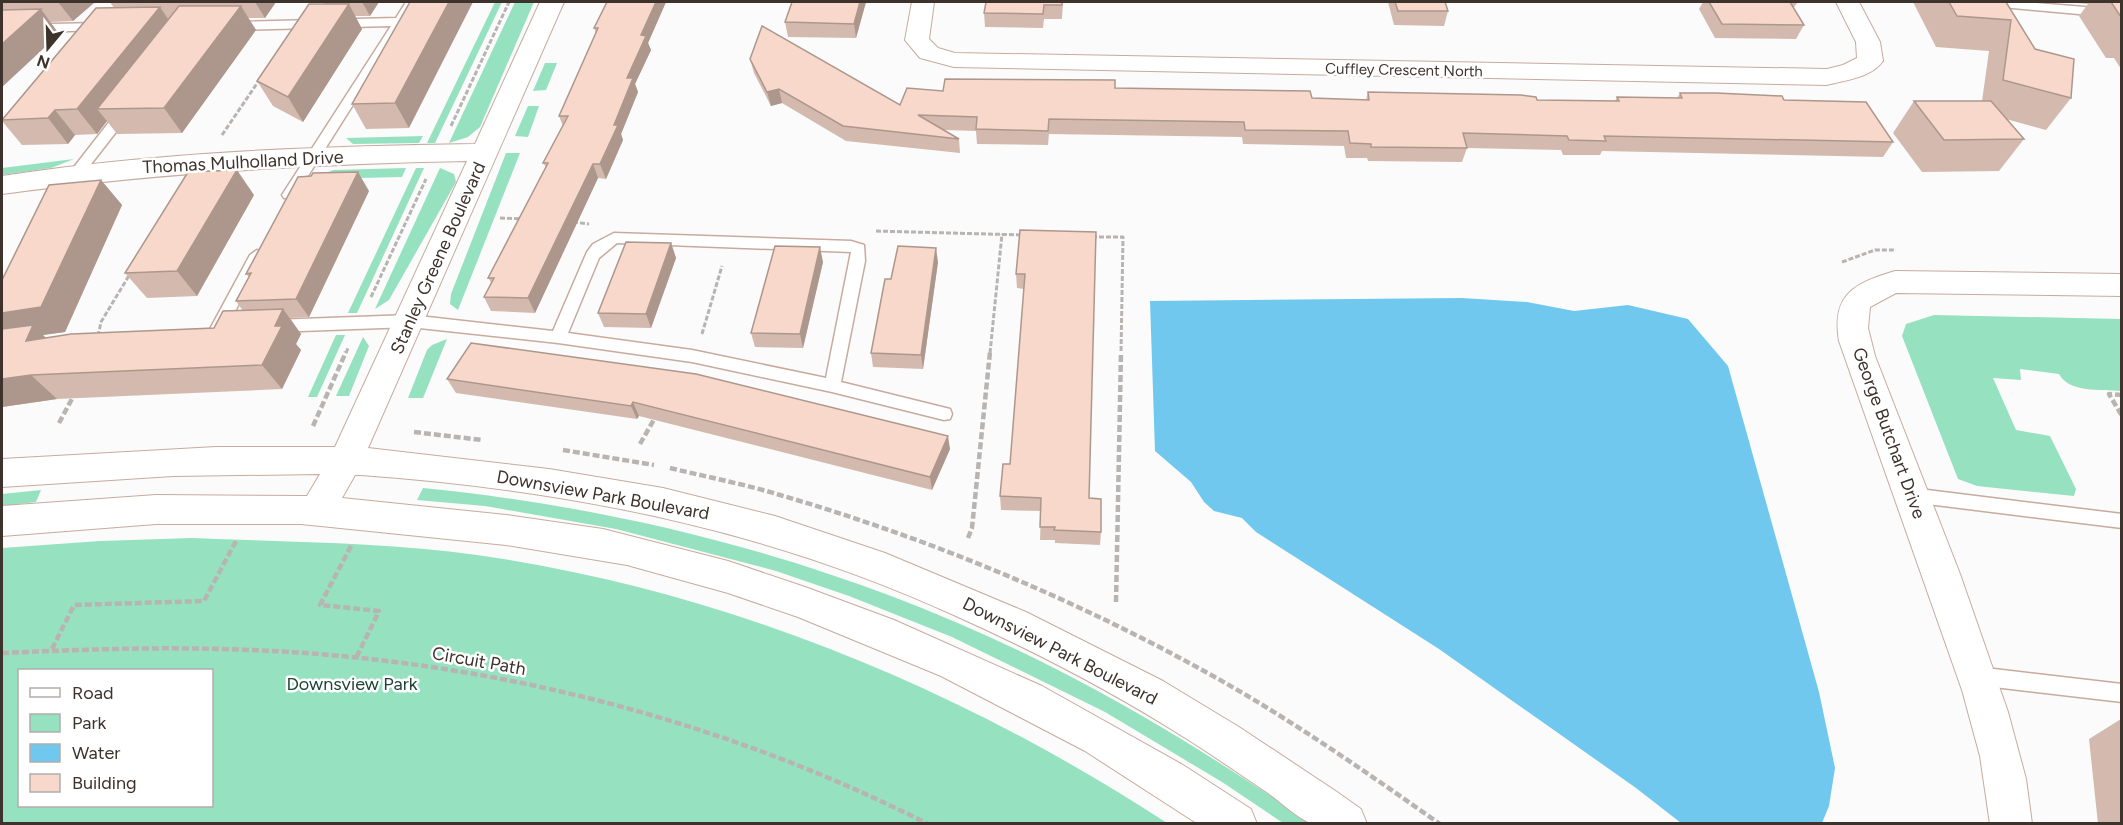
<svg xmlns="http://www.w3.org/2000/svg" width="2123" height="825" viewBox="0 0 2123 825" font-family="Figtree,sans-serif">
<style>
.green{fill:#96e1c0;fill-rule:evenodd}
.water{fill:#71c8ee}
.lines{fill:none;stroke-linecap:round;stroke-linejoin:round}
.lane-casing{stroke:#c7ab9e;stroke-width:3}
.street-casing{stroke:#c7ab9e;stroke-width:2}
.path-far1{stroke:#b8b4b2;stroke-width:3;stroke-dasharray:5 2;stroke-linecap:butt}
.path{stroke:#b8b4b2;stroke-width:4.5;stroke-dasharray:7 3;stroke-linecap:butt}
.lane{fill:#fff;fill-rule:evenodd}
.street{fill:#fff;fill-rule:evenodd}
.wall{fill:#d4baae}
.shaded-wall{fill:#ad978d}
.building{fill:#f7d8ca;stroke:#ad978d;stroke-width:1.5}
.labels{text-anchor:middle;stroke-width:5;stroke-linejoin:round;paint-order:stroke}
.far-street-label{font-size:15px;fill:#3d322c;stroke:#fff}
.street-label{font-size:18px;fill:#3d322c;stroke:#fff}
.park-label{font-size:18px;fill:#1e4435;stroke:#fff}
</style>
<rect width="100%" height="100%" fill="#fbfbfb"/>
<g class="green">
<polygon points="495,2 502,2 435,143 427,143"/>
<polygon points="515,2 534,2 480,127 468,137 449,143"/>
<polygon points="545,63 557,63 546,90 533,91"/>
<polygon points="528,106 539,106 528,137 515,136"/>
<polygon points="423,136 419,143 353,144 346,138"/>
<polygon points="506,153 520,153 458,310 450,304 451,294"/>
<polygon points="74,159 51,168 2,175 2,168"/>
<polygon points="406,168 402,177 315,179 333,170"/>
<polygon points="416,168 424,168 357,313 348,313"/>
<polygon points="440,168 454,174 456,182 389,300 375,309"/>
<path d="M1934,315L2121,319V391C2101,389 2069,393 2059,374L2020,369L2021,380L1993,378L2016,430L2050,436L2076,489L2074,496L1977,486L1958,479L1902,336L1906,324Z"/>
<polygon points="336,335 345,335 317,397 308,397"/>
<polygon points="363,337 369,346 349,396 336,396"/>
<polygon points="447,339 423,398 408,398 427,350 432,345"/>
<path d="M423,488C643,510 858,568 1056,669C1145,714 1229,768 1312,823H1283L1222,782L1105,712L952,637L849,596L776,571L616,529L485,506L417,500Z"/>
<polygon points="41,490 36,502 2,506 2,494"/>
<path d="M192,538C287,542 383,542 477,555C723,590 960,688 1167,823H2V548L100,541ZM20,670H212V806H20Z"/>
</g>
<polygon class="water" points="1462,298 1527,302 1574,311 1628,305 1688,319 1728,366 1819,692 1835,768 1829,806 1822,823 1681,823 1636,788 1439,649 1256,532 1242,518 1214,511 1204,502 1191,482 1155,451 1150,301"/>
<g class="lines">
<defs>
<g id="lane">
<polygon points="406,2 418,2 294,198 284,198 282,195 391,26 231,30 225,26 231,22 396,18"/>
<polygon points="1985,2 2024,2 2122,10 2122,18 1991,6"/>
<polygon points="100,23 104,24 104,30 2,33 2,25"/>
<polygon points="125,107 130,108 130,114 81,177 71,177 71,171 120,108"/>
<path d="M614,233L851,241L864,245L865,261L841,382L950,409L952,414L950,419L944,420L832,392L692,362L558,343L410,327L274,332L266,326L274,320L410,315L553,331L587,252L593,244ZM617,243L851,252L826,378L692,350L568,333L599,258Z"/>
<polygon points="257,250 264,255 226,329 218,335 213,333 210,329 250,255"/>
<polygon points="1911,488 2122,514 2122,528 1911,502 1905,500 1902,495 1905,490"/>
<polygon points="1977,667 2122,684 2122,702 1977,685 1970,682 1967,676 1970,670"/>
</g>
<g id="street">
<path d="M540,2H564L368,448L549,469L663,488L775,516L885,553L1026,612L1163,681L1239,727L1337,792L1361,809L1367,824C1353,824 1318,825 1308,822C1294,815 1281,802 1268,793C1241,775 1214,756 1187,739C1113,692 1036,652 956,616C766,529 569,490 361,475H355L342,498L506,515L603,529L728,561L805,587L894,620L1042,686L1183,765L1251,809L1257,824H1198L1085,751L941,676L798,617L728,593L627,565L506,545L301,524H156L2,536V506L156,495L307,496L320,474L173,476L2,487V459L216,447H335L467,161C311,164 157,173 2,194V176C158,152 317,146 475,144Z"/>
<path d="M912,2H934L929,39L938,48L955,53L1827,69L1843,65L1857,58L1856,42L1836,2H1859L1880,42L1883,61C1871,78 1845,80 1827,85L954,67L920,58L905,40Z"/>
<path d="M1895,271L2122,274V296L1896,293L1870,307L1868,328L1875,356L1960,574L2008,712L2026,779L2032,824H1990L1980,756L1962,690L1839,341C1831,294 1855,283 1895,271Z"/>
</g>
</defs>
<use href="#lane" class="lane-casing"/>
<use href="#street" class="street-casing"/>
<g class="path-far1">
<polyline points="451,126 509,2"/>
<polyline points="222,135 260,79"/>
<polyline points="500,218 523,219"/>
<polyline points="573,222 589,224"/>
<polyline points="876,231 1024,235"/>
<polyline points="1092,237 1123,237 1121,353"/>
<polyline points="1842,262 1875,250 1896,250"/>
<polyline points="371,297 426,179"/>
<polyline points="702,334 722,266"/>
<polyline points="98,336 101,322 130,274"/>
<polyline points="346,353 348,348"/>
<polyline points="990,353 1002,234"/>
</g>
<g class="path">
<polyline points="2122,395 2109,394 2122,416"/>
<polyline points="59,423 74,395"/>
<polyline points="313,426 346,352"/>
<polyline points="414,432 482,440"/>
<polyline points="640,444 656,416"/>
<polyline points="563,450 654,465"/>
<path d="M670,468C707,477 744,484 780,495C927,538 1070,597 1204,671C1286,716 1363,770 1440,824"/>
<polyline points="968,538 972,528 990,352"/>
<polyline points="351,546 320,605 379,611 357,656"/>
<polyline points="1116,602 1121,352"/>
<polyline points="52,649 74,605 204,601 236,541"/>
<path d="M2,653C74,650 146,647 218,649C463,654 709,713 928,824"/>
</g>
<use href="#lane" class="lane"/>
<use href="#street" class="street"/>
</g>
<g class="wall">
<polygon points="2,2 95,2 73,21 50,22 59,34 2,87"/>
<polygon points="110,2 276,2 265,18 248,18 256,30 182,133 117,134 107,121 97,134 75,135 68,144 22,145 2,121 2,119 114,8"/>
<polygon points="323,2 379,2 370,16 355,16 362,29 303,122 273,106 257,81 324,4"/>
<polygon points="410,2 409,128 366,129 352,104"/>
<polygon points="604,2 666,2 648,43 651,50 635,84 638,92 621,134 623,140 606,179 598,178 535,313 491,311 484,297 491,282 488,278 546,167 543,163 563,126 559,116 596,33 594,28 606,3 604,3"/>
<polygon points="866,2 856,38 788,37 785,22"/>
<polygon points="986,2 1063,2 1062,19 1044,19 1043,28 985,27 984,13"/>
<polygon points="1388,2 1445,2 1448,11 1444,26 1394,25"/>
<polygon points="1703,2 1798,2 1794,7 1793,7 1804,25 1796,39 1715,38 1699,9"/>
<polygon points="1913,2 2006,2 2035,49 2071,98 2046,130 2006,119 2024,139 1999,171 1922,172 1893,133 1914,101 1982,101 1989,51 1936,47"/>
<polygon points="2064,2 2121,2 2121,69 2114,58 2106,58 2079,16 2088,4"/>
<polygon points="750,59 900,105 943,91 1115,88 1312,98 1366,100 1368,92 1537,100 1615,101 1617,97 1677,98 1680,93 1784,100 1893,142 1883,157 1602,151 1600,155 1563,155 1561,150 1467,148 1462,162 1368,161 1367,158 1346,158 1344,146 1243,144 1242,137 1049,134 1048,145 977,144 976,131 944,130 959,139 960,153 846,141 782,103 771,106 754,73"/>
<polygon points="101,180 122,205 65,332 43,335 46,338 214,328 243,311 236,301 249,277 246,274 369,191 309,317 290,318 301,334 296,344 301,350 282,389 57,399 2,407"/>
<polygon points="254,195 197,296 147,298 125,273"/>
<polygon points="1020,230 1089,498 1101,532 1100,545 1055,543 1055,540 1040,540 1041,511 1001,510 1000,496 1010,464 1024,289 1017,288 1016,274"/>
<polygon points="671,243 676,258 651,328 604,327 598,313"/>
<polygon points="823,262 803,348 755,347 751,333"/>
<polygon points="938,262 923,369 873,367 871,353 891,279"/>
<polygon points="471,343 950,449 932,490 639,416 637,419 456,393 447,379"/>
<polygon points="2121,719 2121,824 2098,824 2089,739"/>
</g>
<g class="shaded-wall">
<polygon points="58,2 95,2 73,21"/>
<polygon points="255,2 276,2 265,18"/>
<polygon points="362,2 379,2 370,16"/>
<polygon points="449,2 473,2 409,128 395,103"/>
<polygon points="656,2 666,2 648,43 651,50 635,84 638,92 621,134 623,140 606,179 600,164 614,125 627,78 641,35"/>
<polygon points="860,2 866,2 856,38 854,24"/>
<polygon points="349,4 362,29 303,122 288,97"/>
<polygon points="241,6 256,30 182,133 164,108"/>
<polygon points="160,7 176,31 97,109 107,121 97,134 77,109"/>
<polygon points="41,9 59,34 2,87 2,44"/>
<polygon points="779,89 782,103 771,106 767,92"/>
<polygon points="55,110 75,135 68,144 48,118"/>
<polygon points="593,164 598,178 535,313 528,298"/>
<polygon points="237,170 254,195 197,296 177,271"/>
<polygon points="358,172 369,191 309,317 296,299"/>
<polygon points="101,180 122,205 65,332 43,335 57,350 51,365 2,332 2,313"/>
<polygon points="671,243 676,258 651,328 646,314"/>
<polygon points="820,247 823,262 803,348 800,334"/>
<polygon points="936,248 938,262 923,369 921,355"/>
<polygon points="283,309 301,334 296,344 301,350 282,389 262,365 275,326"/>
<polygon points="31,375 57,399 2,407 2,379"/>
<polygon points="633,402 639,416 637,419 631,406"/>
<polygon points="948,436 950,449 932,490 930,477"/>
</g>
<g class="building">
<polygon points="410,2 449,2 395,103 352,104"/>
<polygon points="607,2 656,2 641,35 646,36 627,78 633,78 614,125 618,125 600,164 593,164 528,298 484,297 494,278 488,278 548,163 543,163 568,116 559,116 598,28 594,28"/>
<polygon points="792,2 860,2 854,24 785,22"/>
<polygon points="986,2 1062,2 1062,5 1044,5 1043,14 984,13"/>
<polygon points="1395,2 1445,2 1448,11 1398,11"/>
<polygon points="1709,2 1790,2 1804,25 1722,24"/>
<polygon points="1949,2 2006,2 2035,49 2074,59 2071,98 2003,80 2011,20 1957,16"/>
<polygon points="2111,2 2121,2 2121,17"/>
<polygon points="309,4 349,4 288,97 257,81"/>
<polygon points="179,6 241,6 164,108 97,109"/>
<polygon points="160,7 77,109 55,110 48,118 2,120 96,8"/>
<polygon points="41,9 2,44 2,10"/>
<polygon points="762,26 900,105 907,88 943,91 945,79 1115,80 1115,88 1310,91 1312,98 1369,100 1368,92 1521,95 1536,97 1537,100 1619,101 1617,97 1682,98 1680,93 1716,93 1782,96 1784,100 1866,102 1893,142 1604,136 1606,141 1569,140 1567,136 1463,133 1467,148 1371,147 1371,144 1350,143 1348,131 1245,130 1244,122 1049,119 1048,131 976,129 977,117 918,115 959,139 843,126 779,89 767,92 750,59"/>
<polygon points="1914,101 1991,101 2024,139 1944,140"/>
<polygon points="237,170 177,271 125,273 188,172"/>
<polygon points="358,172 296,299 236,301 251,273 246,274 298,177 311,176 313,173"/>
<polygon points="101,180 41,307 2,313 2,280 49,185"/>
<polygon points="1020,230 1096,232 1089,498 1101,499 1101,532 1054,530 1055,527 1040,527 1041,498 1000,496 1003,464 1010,464 1025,274 1016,274"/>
<polygon points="626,242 671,243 646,314 598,313"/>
<polygon points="775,246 820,247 800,334 751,333"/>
<polygon points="898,246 936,248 921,355 871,353 885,279 891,279"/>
<polygon points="283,309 275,326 282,326 262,365 31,375 2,379 2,329 33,325 26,341 71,334 214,328 223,311"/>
<polygon points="471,343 696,374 948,436 930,477 633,402 631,406 447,379"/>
</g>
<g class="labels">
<g class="far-street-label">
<text transform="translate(1404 70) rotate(1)" y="5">Cuffley Crescent North</text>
</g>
<g class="street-label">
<text transform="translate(243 162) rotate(-3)" y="6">Thomas Mulholland Drive</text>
<text transform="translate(438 258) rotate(-66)" y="6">Stanley Greene Boulevard</text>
<text transform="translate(1889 433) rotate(70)" y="6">George Butchart Drive</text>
<text transform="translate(603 495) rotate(10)" y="6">Downsview Park Boulevard</text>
<text transform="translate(1060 651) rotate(27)" y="6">Downsview Park Boulevard</text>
<text transform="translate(479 661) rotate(10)" y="6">Circuit Path</text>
</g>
<g class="park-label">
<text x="352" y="690">Downsview Park</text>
</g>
</g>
<rect width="2123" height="825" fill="none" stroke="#3d322c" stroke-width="6"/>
<rect x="18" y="669" width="195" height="138" fill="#ffffff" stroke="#b1adab" stroke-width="1.5"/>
<rect x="30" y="688" width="30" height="9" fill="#ffffff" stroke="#b1adab" stroke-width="1.5"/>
<text x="72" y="699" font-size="18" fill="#3d322c">Road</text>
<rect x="30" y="714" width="30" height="18" fill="#96e1c0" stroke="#b1adab" stroke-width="1.5"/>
<text x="72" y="729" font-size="18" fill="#3d322c">Park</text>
<rect x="30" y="744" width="30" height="18" fill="#71c8ee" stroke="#b1adab" stroke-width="1.5"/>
<text x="72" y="759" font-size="18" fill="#3d322c">Water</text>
<rect x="30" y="774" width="30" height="18" fill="#f7d8ca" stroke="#b1adab" stroke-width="1.5"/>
<text x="72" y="789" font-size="18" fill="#3d322c">Building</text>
<g transform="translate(48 48) rotate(199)" stroke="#ffffff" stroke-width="4.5" paint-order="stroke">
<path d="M0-4.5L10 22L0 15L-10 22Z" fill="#3d322c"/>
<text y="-9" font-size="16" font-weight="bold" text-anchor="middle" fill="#3d322c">N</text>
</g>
</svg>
